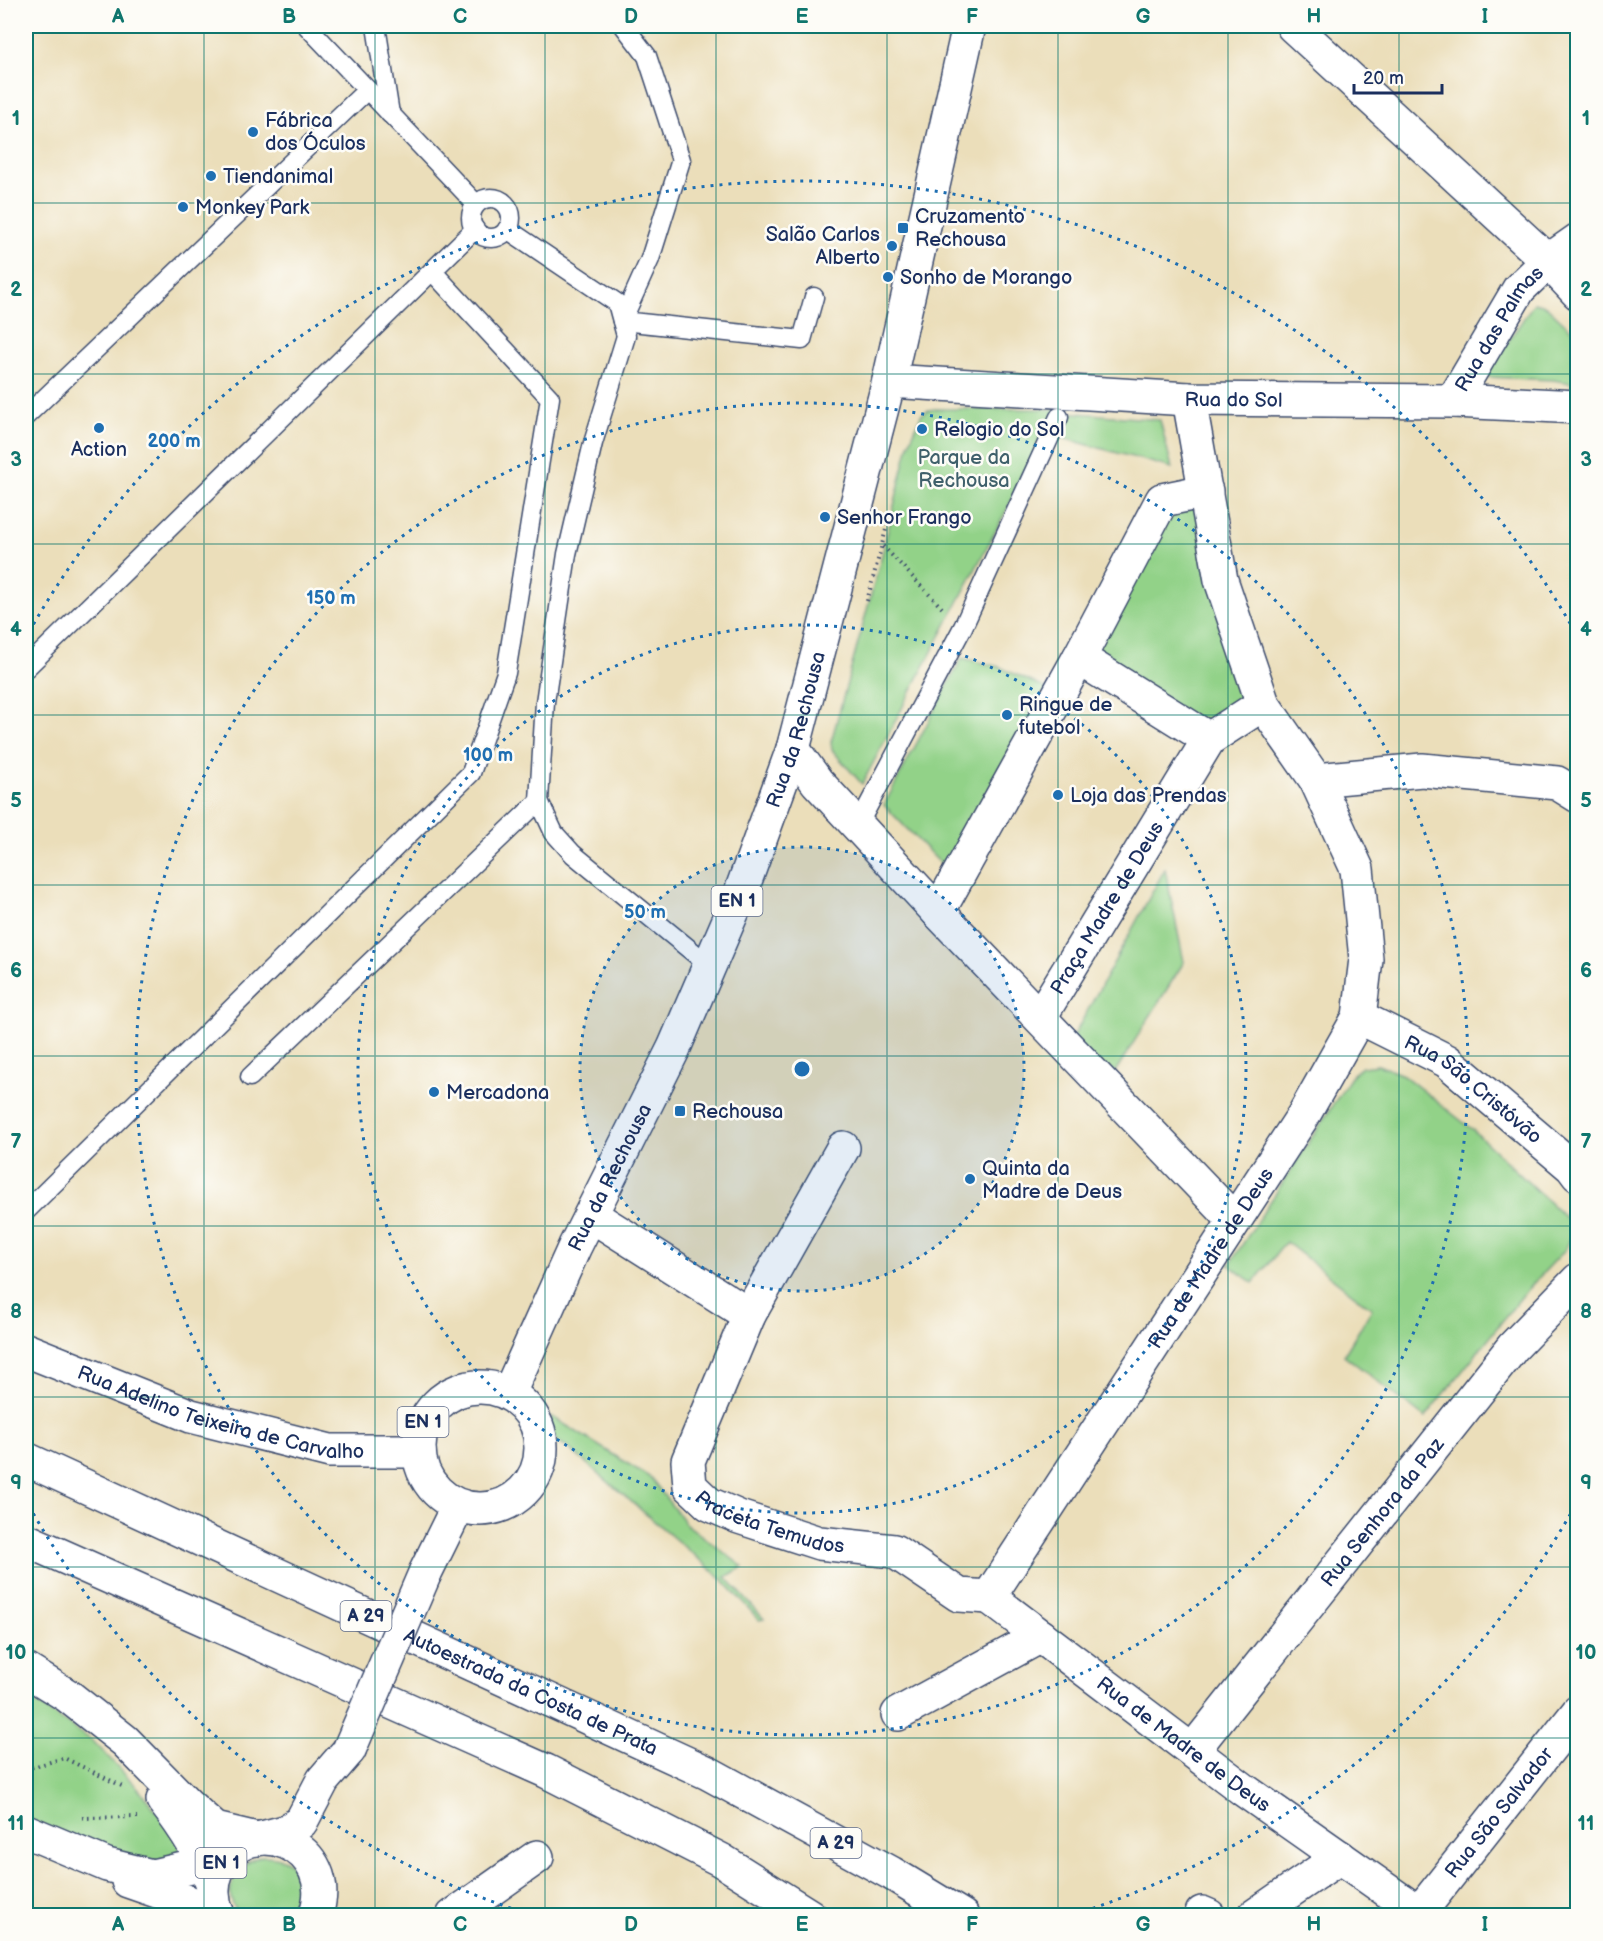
<svg xmlns="http://www.w3.org/2000/svg" width="1603" height="1941" viewBox="0 0 1603 1941" font-family="'Balsamiq Sans',sans-serif">
<style>
.green{fill:#92d288;stroke:#568073;stroke-width:1.5}
.lines{fill:none;stroke-linecap:round;stroke-linejoin:round}
.service-casing{stroke:#3a496c;stroke-width:21}
.minor-casing{stroke:#3a496c;stroke-width:36}
.secondary-casing{stroke:#3a496c;stroke-width:36}
.primary-casing{stroke:#3a496c;stroke-width:36}
.motorway-casing{stroke:#3a496c;stroke-width:36}
.path{stroke:#3a496c;stroke-width:4;stroke-dasharray:1.5 4.5;stroke-linecap:butt}
.service{stroke:#fff;stroke-width:18}
.minor{stroke:#fff;stroke-width:33}
.secondary{stroke:#fff;stroke-width:33}
.primary{stroke:#fff;stroke-width:33}
.motorway{stroke:#fff;stroke-width:33}
.primary-bridge-casing{stroke:#3a496c;stroke-width:36;stroke-linecap:butt}
.primary-bridge{stroke:#fff;stroke-width:33}
.grid{fill:none;stroke:#0f766e;stroke-width:1.5;stroke-opacity:0.55}
.ring{fill:none;stroke:#1f6fb2;stroke-width:3;stroke-dasharray:3 6}
.poi-dot{fill:#1f6fb2;stroke:#fdfcf7;stroke-width:2}
.labels{text-anchor:middle;stroke-width:5;stroke-linejoin:round;paint-order:stroke}
.shield{fill:#fdfcf7;stroke:#5f6c8c;stroke-width:1.5}
.shield-label{font-size:18px;font-weight:bold;fill:#1b2f5e}
.poi-label{font-size:20px;fill:#1b2f5e;stroke:#fdfcf7;text-anchor:start}
.street-label{font-size:20px;fill:#1b2f5e;stroke:#fdfcf7}
.park-label{font-size:20px;fill:#3f606b;stroke:#fdfcf7}
.centre{fill:#1f6fb2;stroke:#fdfcf7;stroke-width:3}
.ring-label{font-size:18px;text-anchor:middle;font-weight:bold;fill:#1f6fb2;stroke:#fdfcf7;stroke-width:5;stroke-linejoin:round;paint-order:stroke}
.neatline{fill:none;stroke:#0f766e;stroke-width:2}
.grid-label{font-size:20px;text-anchor:middle;font-weight:bold;fill:#0f766e}
</style>
<rect width="100%" height="100%" fill="#fdfcf7"/>
<filter id="ink" filterUnits="userSpaceOnUse"><feTurbulence type="fractalNoise" baseFrequency=".0167" numOctaves="2"/><feDisplacementMap in="SourceGraphic" scale="12" xChannelSelector="R" yChannelSelector="G"/><feConvolveMatrix kernelMatrix="1 2 1 2 8 2 1 2 1" color-interpolation-filters="sRGB"/></filter>
<filter id="wash" filterUnits="userSpaceOnUse"><feTurbulence type="fractalNoise" baseFrequency=".008" numOctaves="4" result="noise"/><feDisplacementMap in="SourceGraphic" scale="24" xChannelSelector="R" yChannelSelector="G"/><feGaussianBlur stdDeviation="1.35" result="paint"/><feColorMatrix in="noise" values="0 0 0 0 0 0 0 0 0 0 0 0 0 0 0 0 0 1.4 0 .05"/><feComposite in="paint" operator="in"/></filter>
<g filter="url(#wash)">
<rect width="100%" height="100%" fill="#ebdeba"/>
<g class="green">
<polygon points="1534,303 1546,306 1577,335 1577,384 1553,380 1488,377 1487,373"/>
<polygon points="935,409 1060,409 862,784 832,750 831,742 883,551 909,444 921,415 928,410"/>
<polygon points="1065,412 1160,420 1172,468 1052,435"/>
<polygon points="1200,498 1257,701 1210,733 1088,656 1167,503"/>
<polygon points="962,658 1000,667 1051,691 948,864 942,865 884,805"/>
<polygon points="1165,869 1184,962 1110,1080 1072,1039"/>
<polygon points="1378,1065 1403,1075 1473,1130 1569,1221 1572,1235 1565,1250 1527,1290 1425,1418 1344,1355 1372,1309 1286,1242 1253,1283 1229,1265 1353,1074 1362,1067"/>
<polygon points="551,1416 651,1478 685,1523 743,1567 726,1577 764,1619 759,1620 722,1579 566,1446 556,1441 549,1431"/>
<polygon points="26,1696 93,1741 134,1784 180,1839 181,1855 150,1870 26,1819"/>
<path d="M261,1856C269,1856 278,1856 285,1860C305,1872 308,1899 293,1915L241,1916C219,1892 235,1865 261,1856Z"/>
</g>
</g>
<g filter="url(#ink)">
<g class="lines">
<defs>
<g id="service">
<polyline points="307,26 476,204"/>
<polyline points="376,26 390,114"/>
<polyline points="624,26 647,56 681,160 650,259 622,321 802,340 814,297"/>
<circle cx="491" cy="218" r="20"/>
<polyline points="507,229 617,303 626,336 593,443 567,554 545,702 539,801"/>
<polyline points="26,416 367,90"/>
<polyline points="26,668 475,229"/>
<polyline points="858,825 963,627 1059,417"/>
<polyline points="250,1077 539,801 554,833 573,854 710,966"/>
<polyline points="26,1211 471,773 506,673 550,398 432,271"/>
</g>
<g id="minor">
<polyline points="1293,26 1548,261 1578,293"/>
<path id="s1" d="M889,381L1189,399L1453,401L1578,407"/>
<path id="s2" d="M1453,401L1519,289L1548,261L1578,240"/>
<polyline points="1206,491 1162,500 1079,658 1209,739"/>
<polyline points="793,749 817,782 938,912 1234,1220"/>
<polyline points="1316,780 1422,770 1557,783 1578,796"/>
<polyline points="938,912 1079,658"/>
<path id="s3" d="M1040,1017L1209,739L1263,704"/>
<path id="s4" d="M1359,1017L1447,1061L1572,1167L1578,1175"/>
<path id="s5" d="M843,1148L749,1315L688,1461L690,1486L709,1504L739,1517L819,1543L894,1551L959,1595L989,1597"/>
<polyline points="591,1215 749,1315"/>
<path id="s6" d="M989,1597L1303,1116L1359,1017L1366,959L1357,869L1316,780L1263,704L1221,580L1189,399"/>
<path id="s7" d="M989,1597L1244,1790L1419,1913L1578,1712"/>
<polyline points="898,1714 1041,1636"/>
<path id="s8" d="M1193,1750L1513,1347L1578,1280"/>
<polyline points="26,1831 107,1865 152,1876 205,1864 230,1851"/>
<polyline points="128,1881 217,1912"/>
<polyline points="1202,1913 1209,1916"/>
<polyline points="453,1916 537,1857"/>
<polyline points="1254,1916 1340,1857"/>
</g>
<g id="secondary">
<path id="s9" d="M26,1350L191,1416L330,1451H419"/>
<polyline points="26,1670 68,1696 125,1741 187,1804 215,1829 257,1839"/>
<path d="M163,1800C184,1827 202,1854 213,1885"/>
</g>
<g id="primary">
<circle cx="480" cy="1448" r="61"/>
<path id="s10" d="M509,1393L575,1246L674,1048L741,892L793,749L889,381L969,26"/>
<polyline points="425,1573 458,1506"/>
<polyline points="262,1838 285,1832 301,1822 323,1780 349,1750"/>
<path d="M218,1916C212,1902 211,1884 217,1871C246,1806 342,1846 315,1916"/>
</g>
<g id="motorway">
<path id="s11" d="M26,1459L708,1773L891,1873L962,1916"/>
<polyline points="26,1540 546,1771 721,1860 810,1916"/>
</g>
</defs>
<use href="#service" class="service-casing"/>
<use href="#minor" class="minor-casing"/>
<use href="#secondary" class="secondary-casing"/>
<use href="#primary" class="primary-casing"/>
<use href="#motorway" class="motorway-casing"/>
<g class="path">
<polyline points="883,546 944,610"/>
<polyline points="867,601 888,522"/>
<polyline points="26,1769 64,1758 124,1787"/>
<polyline points="82,1818 137,1817"/>
</g>
<use href="#service" class="service"/>
<use href="#minor" class="minor"/>
<use href="#secondary" class="secondary"/>
<use href="#primary" class="primary"/>
<use href="#motorway" class="motorway"/>
<defs>
<polyline id="primary-bridge" points="349,1750 425,1573"/>
</defs>
<use href="#primary-bridge" class="primary-bridge-casing"/>
<use href="#primary-bridge" class="primary-bridge"/>
</g>
</g>
<path class="grid" d="M204,26V1916M375,26V1916M545,26V1916M716,26V1916M887,26V1916M1058,26V1916M1228,26V1916M1399,26V1916M26,203H1578M26,374H1578M26,544H1578M26,715H1578M26,885H1578M26,1056H1578M26,1226H1578M26,1397H1578M26,1567H1578M26,1738H1578"/>
<circle cx="802" cy="1069" r="222" fill="#1f6fb2" fill-opacity=".12"/>
<g class="ring">
<circle cx="802" cy="1069" r="222"/>
<circle cx="802" cy="1069" r="444"/>
<circle cx="802" cy="1069" r="666"/>
<path d="M1575 1506A888 888 0 0 1 1076 1914M528 1914A888 888 0 0 1 29 1506M29 632A888 888 0 0 1 1575 632"/>
</g>
<g class="poi-dot">
<circle cx="253" cy="132" r="6"/>
<circle cx="211" cy="176" r="6"/>
<circle cx="183" cy="207" r="6"/>
<rect x="897" y="222" width="12" height="12" rx="3"/>
<circle cx="892" cy="246" r="6"/>
<circle cx="888" cy="277" r="6"/>
<circle cx="99" cy="428" r="6"/>
<circle cx="922" cy="429" r="6"/>
<circle cx="825" cy="517" r="6"/>
<circle cx="1007" cy="715" r="6"/>
<circle cx="1058" cy="795" r="6"/>
<circle cx="434" cy="1092" r="6"/>
<rect x="674" y="1105" width="12" height="12" rx="3"/>
<circle cx="970" cy="1179" r="6"/>
</g>
<g class="labels">
<g class="shield">
<rect x="711.5" y="886" width="51" height="30" rx="4.5"/>
<rect x="397.5" y="1407" width="51" height="30" rx="4.5"/>
<rect x="340.5" y="1601" width="51" height="30" rx="4.5"/>
<rect x="810.5" y="1828" width="51" height="30" rx="4.5"/>
<rect x="195.5" y="1848" width="51" height="30" rx="4.5"/>
</g>
<g class="shield-label">
<text x="737" y="907">EN 1</text>
<text x="423" y="1428">EN 1</text>
<text x="366" y="1622">A 29</text>
<text x="836" y="1849">A 29</text>
<text x="221" y="1869">EN 1</text>
</g>
<g class="poi-label">
<text x="265" y="127">Fábrica<tspan x="265" dy="23">dos Óculos</tspan></text>
<text x="223" y="183">Tiendanimal</text>
<text x="195" y="214">Monkey Park</text>
<text x="915" y="223">Cruzamento<tspan x="915" dy="23">Rechousa</tspan></text>
<text x="880" y="241" text-anchor="end">Salão Carlos<tspan x="880" dy="23">Alberto</tspan></text>
<text x="900" y="284">Sonho de Morango</text>
<text x="934" y="436">Relogio do Sol</text>
<text x="99" y="456" text-anchor="middle">Action</text>
<text x="837" y="524">Senhor Frango</text>
<text x="1019" y="711">Ringue de<tspan x="1019" dy="23">futebol</tspan></text>
<text x="1070" y="802">Loja das Prendas</text>
<text x="446" y="1099">Mercadona</text>
<text x="692" y="1118">Rechousa</text>
<text x="982" y="1175">Quinta da<tspan x="982" dy="23">Madre de Deus</tspan></text>
</g>
<g class="street-label">
<text dy="7" stroke="none"><textPath href="#s2" startOffset="86">Rua das Palmas</textPath></text>
<text dy="7" stroke="none"><textPath href="#s1" startOffset="345">Rua do Sol</textPath></text>
<text dy="7" stroke="none"><textPath href="#s10" startOffset="724">Rua da Rechousa</textPath></text>
<text dy="7" stroke="none"><textPath href="#s3" startOffset="128">Praça Madre de Deus</textPath></text>
<text dy="7" stroke="none"><textPath href="#s4" startOffset="136">Rua São Cristóvão</textPath></text>
<text dy="7" stroke="none"><textPath href="#s10" startOffset="238">Rua da Rechousa</textPath></text>
<text dy="7" stroke="none"><textPath href="#s6" startOffset="405">Rua de Madre de Deus</textPath></text>
<text dy="7" stroke="none"><textPath href="#s9" startOffset="206">Rua Adelino Teixeira de Carvalho</textPath></text>
<text dy="7" stroke="none"><textPath href="#s8" startOffset="304">Rua Senhora da Paz</textPath></text>
<text dy="7" stroke="none"><textPath href="#s5" startOffset="465">Praceta Temudos</textPath></text>
<text dy="7" stroke="none"><textPath href="#s11" startOffset="556">Autoestrada da Costa de Prata</textPath></text>
<text dy="7" stroke="none"><textPath href="#s7" startOffset="244">Rua de Madre de Deus</textPath></text>
<text dy="7" stroke="none"><textPath href="#s7" startOffset="662">Rua São Salvador</textPath></text>
</g>
<g class="park-label">
<text x="964" y="464">Parque da<tspan x="964" dy="23">Rechousa</tspan></text>
</g>
</g>
<circle cx="802" cy="1069" r="9" class="centre"/>
<g class="ring-label">
<text x="174" y="447">200 m</text>
<text x="331" y="604">150 m</text>
<text x="488" y="761">100 m</text>
<text x="645" y="918">50 m</text>
</g>
<rect width="1603" height="1941" fill="none" stroke="#fdfcf7" stroke-width="66"/>
<path d="M1354 84v9h88v-9" fill="none" stroke="#1b2f5e" stroke-width="3"/>
<text x="1363" y="84" font-size="18" fill="#1b2f5e" stroke="#fdfcf7" stroke-width="4.5" paint-order="stroke">20 m</text>
<rect x="33" y="33" width="1537" height="1875" class="neatline"/>
<g class="grid-label">
<text x="118" y="23">A</text>
<text x="289" y="23">B</text>
<text x="460" y="23">C</text>
<text x="631" y="23">D</text>
<text x="802" y="23">E</text>
<text x="972" y="23">F</text>
<text x="1143" y="23">G</text>
<text x="1314" y="23">H</text>
<text x="1485" y="23">I</text>
<text x="16" y="125">1</text>
<text x="1586" y="125">1</text>
<text x="16" y="296">2</text>
<text x="1586" y="296">2</text>
<text x="16" y="466">3</text>
<text x="1586" y="466">3</text>
<text x="16" y="636">4</text>
<text x="1586" y="636">4</text>
<text x="16" y="807">5</text>
<text x="1586" y="807">5</text>
<text x="16" y="977">6</text>
<text x="1586" y="977">6</text>
<text x="16" y="1148">7</text>
<text x="1586" y="1148">7</text>
<text x="16" y="1318">8</text>
<text x="1586" y="1318">8</text>
<text x="16" y="1489">9</text>
<text x="1586" y="1489">9</text>
<text x="16" y="1659">10</text>
<text x="1586" y="1659">10</text>
<text x="16" y="1830">11</text>
<text x="1586" y="1830">11</text>
<text x="118" y="1931">A</text>
<text x="289" y="1931">B</text>
<text x="460" y="1931">C</text>
<text x="631" y="1931">D</text>
<text x="802" y="1931">E</text>
<text x="972" y="1931">F</text>
<text x="1143" y="1931">G</text>
<text x="1314" y="1931">H</text>
<text x="1485" y="1931">I</text>
</g>
</svg>
